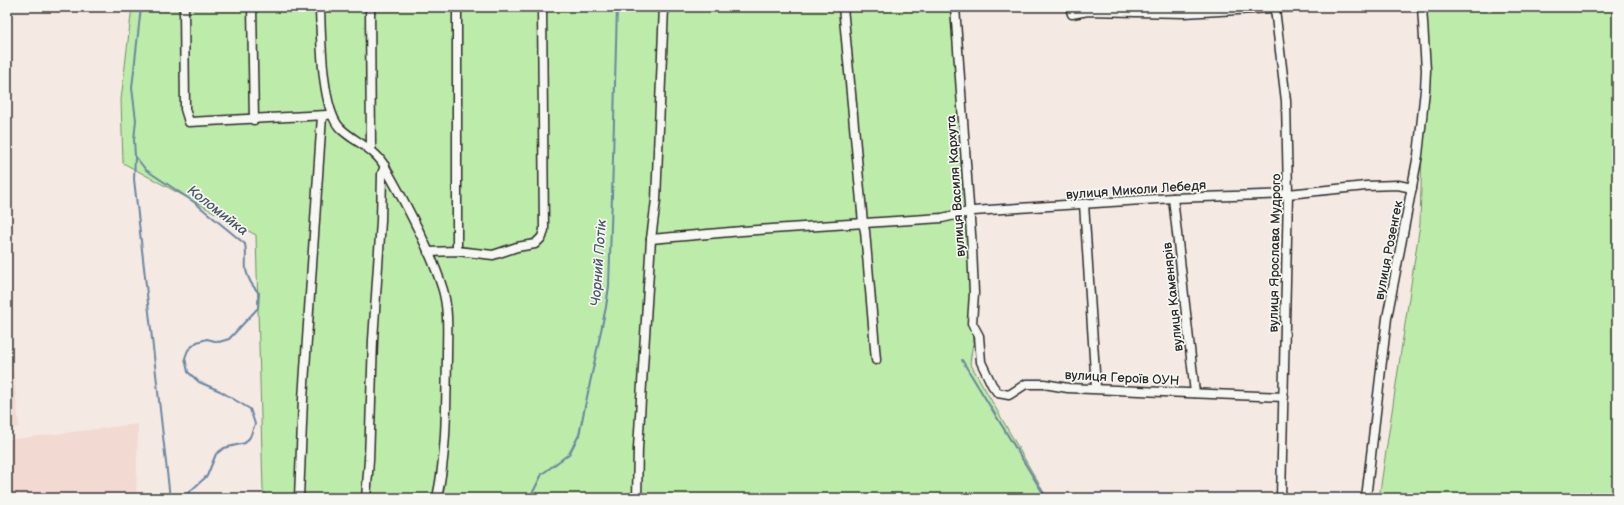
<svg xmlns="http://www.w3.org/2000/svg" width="1624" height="505" viewBox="0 0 1624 505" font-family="'Balsamiq Sans',sans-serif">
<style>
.built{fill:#f2d9d1}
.green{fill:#bdeba9;stroke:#748b6a}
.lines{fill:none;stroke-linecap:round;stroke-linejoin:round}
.stream{stroke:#6986a1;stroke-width:2}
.street-casing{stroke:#2b2b2b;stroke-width:11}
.street{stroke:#f6f6f2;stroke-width:8}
.labels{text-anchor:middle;stroke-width:3.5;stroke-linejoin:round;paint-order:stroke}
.street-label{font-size:13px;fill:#2b2b2b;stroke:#f6f6f2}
.water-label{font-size:14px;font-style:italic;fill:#4a5966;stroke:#f6f6f2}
</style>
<rect width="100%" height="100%" fill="#f4e9e3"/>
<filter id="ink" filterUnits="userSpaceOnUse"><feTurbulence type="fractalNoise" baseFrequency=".025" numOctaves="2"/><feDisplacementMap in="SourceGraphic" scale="8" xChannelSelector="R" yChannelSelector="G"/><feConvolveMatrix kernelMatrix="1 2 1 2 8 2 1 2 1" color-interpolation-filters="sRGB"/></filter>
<g filter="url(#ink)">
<g class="built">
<polygon points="7,309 19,427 7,428"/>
<polygon points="138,424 136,498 7,498 7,440"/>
</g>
<g class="green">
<polygon points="132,7 957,7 976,322 970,363 1047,498 268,498 263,490 256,235 123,163 121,100"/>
<polygon points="1426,7 1617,7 1617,498 1379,498 1420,224"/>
</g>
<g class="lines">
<g class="stream">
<path d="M141,7L132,88L136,120L134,140L135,156L146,170L194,202L245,244C247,253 245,263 246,270C248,279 253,287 259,293L258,308L229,339L219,342L207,339L197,342L188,350L185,358L188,372L199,382L220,391L250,409L255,424L250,437L245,443L224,448L216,454L207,476L186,495V498"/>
<polyline points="135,157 134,179 170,498"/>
<polyline points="962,360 1046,498"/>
<polyline points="530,498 542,474 569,454 579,435 606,307 609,286 612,196 617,7"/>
</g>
<defs>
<g id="street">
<polyline points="184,7 185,109 189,122 327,115"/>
<polyline points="252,7 254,120"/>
<path d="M320,7C321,35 321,108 340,128C354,142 375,148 385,167C406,204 431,250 443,290C449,311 447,335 447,356C446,404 447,452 437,498"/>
<polyline points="370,7 371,150"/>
<polyline points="457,7 457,251"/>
<polyline points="843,7 863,223 865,231 876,360"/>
<polyline points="955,7 972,248 974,293 972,323 979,336 981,362 992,385 998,393 1009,395 1026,384 1044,384 1068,388 1284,397"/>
<polyline points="1070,7 1072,14 1088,11 1184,13 1292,7"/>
<polyline points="1275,9 1286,101 1288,194 1281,498"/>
<polyline points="1173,198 1195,393"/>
<polyline points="1084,204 1096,388"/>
<polyline points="651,239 742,231 942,218 973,211 1173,198 1288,194 1366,186 1398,185 1412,188"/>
<polyline points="428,252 457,251 493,255 517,247 535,244 542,237 544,230 542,7"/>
<polyline points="299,498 303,399 322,116"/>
<polyline points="366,498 369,460 373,340 381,221 382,174 385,166"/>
<polyline points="637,498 638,448 651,239 656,200 664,7"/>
<polyline points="1366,498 1387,318 1418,155 1425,90 1426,70 1422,7"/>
</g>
</defs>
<use href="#street" class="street-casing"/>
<use href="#street" class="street"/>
</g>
</g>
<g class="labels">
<g class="street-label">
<text transform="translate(955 186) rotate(-94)" y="5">вулиця Василя Кархута</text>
<text transform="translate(1136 189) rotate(-4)" y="5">вулиця Миколи Лебедя</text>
<text transform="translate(1388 250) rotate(-79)" y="5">вулиця Розенгек</text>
<text transform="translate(1274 253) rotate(-89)" y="5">вулиця Ярослава Мудрого</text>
<text transform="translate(1172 297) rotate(-96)" y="5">вулиця Каменярів</text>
<text transform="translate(1122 377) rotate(3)" y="5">вулиця Героїв ОУН</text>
</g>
<g class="water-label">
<text transform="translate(218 210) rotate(38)" y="5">Коломийка</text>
<text transform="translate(598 263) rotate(-86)" y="5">Чорний Потік</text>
</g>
</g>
<rect width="1624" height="505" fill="none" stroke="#f6f6f2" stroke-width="24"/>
<rect x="12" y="12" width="1600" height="481" fill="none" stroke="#2b2b2b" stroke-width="1.5" filter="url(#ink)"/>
</svg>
